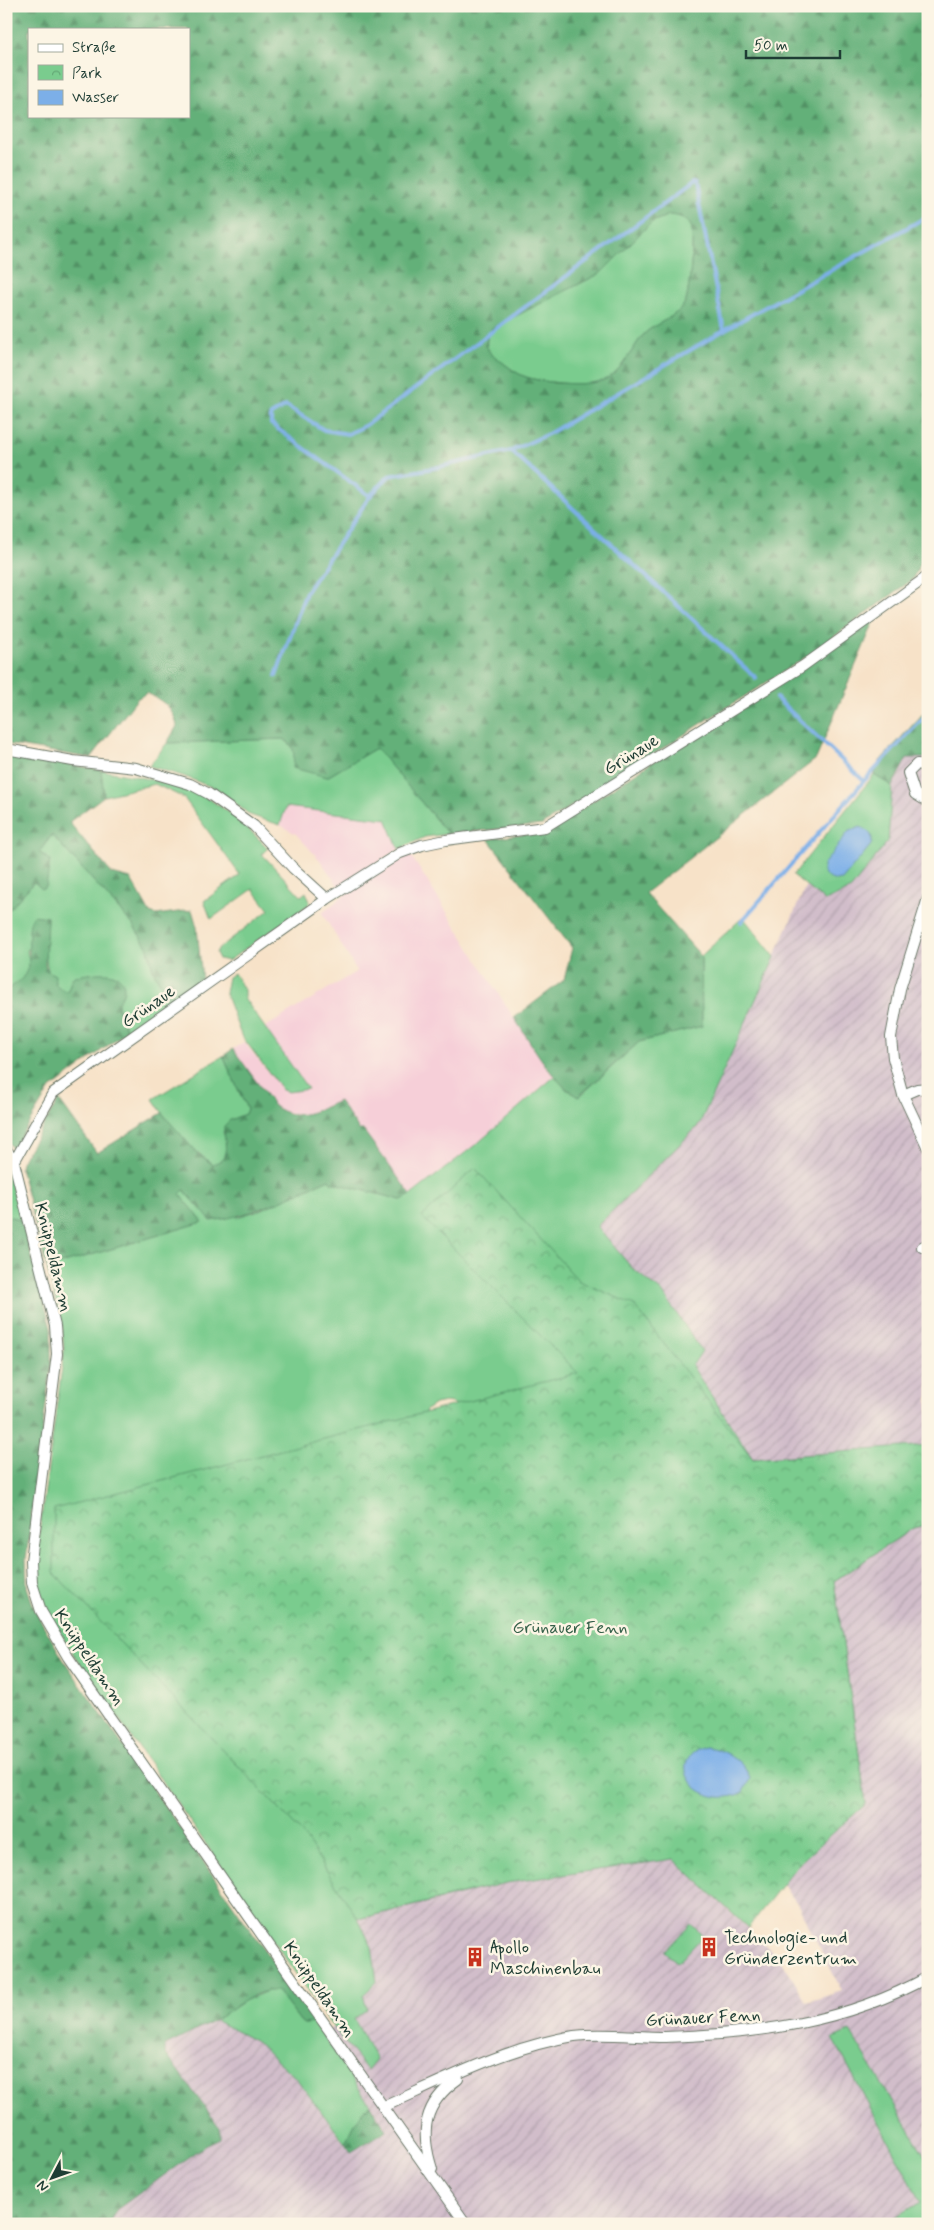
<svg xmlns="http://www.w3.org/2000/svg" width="934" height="2230" viewBox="0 0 934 2230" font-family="Mynerve,sans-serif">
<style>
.built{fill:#f6cfd8}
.industrial{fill:url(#industrial-furrows)}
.green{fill:#7acc8e;stroke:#4c8461}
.forest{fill:url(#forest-firs);stroke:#417656;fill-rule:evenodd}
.park{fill:url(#park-crowns);stroke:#4c8461}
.water{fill:#7cafe8;stroke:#4e768e}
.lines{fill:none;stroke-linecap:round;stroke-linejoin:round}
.stream{stroke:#7cafe8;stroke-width:4}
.minor-casing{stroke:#6b7768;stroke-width:12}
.minor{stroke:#fff;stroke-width:10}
.labels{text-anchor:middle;stroke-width:5;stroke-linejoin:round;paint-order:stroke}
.street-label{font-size:18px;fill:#1f3d34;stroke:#fcf5e5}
.park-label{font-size:18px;fill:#36614a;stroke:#fcf5e5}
.poi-label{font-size:18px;fill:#1f3d34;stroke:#fcf5e5;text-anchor:start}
</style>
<defs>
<pattern id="industrial-furrows" width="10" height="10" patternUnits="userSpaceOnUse" patternTransform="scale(1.25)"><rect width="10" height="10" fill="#d1bdca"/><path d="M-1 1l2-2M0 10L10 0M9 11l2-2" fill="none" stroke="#b3a3ae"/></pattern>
<pattern id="forest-firs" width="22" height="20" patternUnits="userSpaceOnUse" patternTransform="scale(1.25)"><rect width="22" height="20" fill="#63b079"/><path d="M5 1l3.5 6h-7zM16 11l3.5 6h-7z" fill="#519064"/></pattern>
<pattern id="park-crowns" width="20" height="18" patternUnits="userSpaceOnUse" patternTransform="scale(1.25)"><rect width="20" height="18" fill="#7acc8e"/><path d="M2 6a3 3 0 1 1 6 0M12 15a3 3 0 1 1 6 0" fill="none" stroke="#63a775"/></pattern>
</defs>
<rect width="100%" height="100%" fill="#fcf5e5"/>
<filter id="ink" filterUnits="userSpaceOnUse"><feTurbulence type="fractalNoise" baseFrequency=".02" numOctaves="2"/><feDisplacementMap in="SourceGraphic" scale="10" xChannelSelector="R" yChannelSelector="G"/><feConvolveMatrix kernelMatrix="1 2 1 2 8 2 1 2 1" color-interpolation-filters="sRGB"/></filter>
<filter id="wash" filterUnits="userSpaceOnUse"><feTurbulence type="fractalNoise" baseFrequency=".0096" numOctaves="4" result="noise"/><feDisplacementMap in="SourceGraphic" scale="20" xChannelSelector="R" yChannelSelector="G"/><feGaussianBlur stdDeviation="1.12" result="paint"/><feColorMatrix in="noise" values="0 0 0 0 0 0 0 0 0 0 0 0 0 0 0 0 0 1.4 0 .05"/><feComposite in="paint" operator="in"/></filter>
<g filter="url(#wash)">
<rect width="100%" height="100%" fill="#f7e2c8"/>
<g class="built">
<polygon points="286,807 386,819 399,849 339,887 320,860 296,834 280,825"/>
<polygon points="410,854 514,1018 555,1076 479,1142 411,1195 363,1130 359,1130 339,1101 305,1115 284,1112 274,1106 233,1049 244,1042 282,1090 308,1088 264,1028 357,971 322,913 347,893"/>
</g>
<g class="industrial">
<polygon points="907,758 928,758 928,1445 753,1459 692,1366 662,1292 631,1267 597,1226 699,1125 806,886 825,901 888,841 892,786"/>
<polygon points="928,1525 928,2161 850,2031 833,2038 921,2202 884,2224 109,2224 116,2210 203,2147 220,2139 220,2128 165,2053 165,2046 215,2020 255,2041 296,2078 351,2152 387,2130 323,2035 333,2027 367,2070 354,2019 362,1995 372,1947 358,1919 506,1883 674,1859 781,1960 807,2002 842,1991 797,1903 782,1884 799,1863 866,1804 834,1581 913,1528"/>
</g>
<g class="green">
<path d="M669,215C677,215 687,218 691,226C695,233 689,293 686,301C678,318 656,322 644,334C632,348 624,368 608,378C592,388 545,383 526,377C514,373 502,361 491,354C484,345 486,337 492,328L601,273L652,222Z"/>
<polygon points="284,739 327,777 376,748 448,834 425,837 399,849 386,819 286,807 280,825 250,815 217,789 183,776 149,766 167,743"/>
<path d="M101,770C136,777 172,781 205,797C228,809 250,830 268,848L262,854L301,896L306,892L310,902L308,905L228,961L219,959L216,953L218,949L269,910L253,889L211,919L204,901L240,875L184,798L155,784L104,796Z"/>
<polygon points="874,775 892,786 888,841 851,889 825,901 793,875"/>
<path d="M52,835L133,925L148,948L153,970L171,1002L127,1031L117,1002L123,994L72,978L68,990L65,991C39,977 46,943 47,917L45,915L27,951L29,960L26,974L20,983L6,990V913L34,882L49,859L39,852Z"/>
<path d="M743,917L775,957L699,1125L597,1226L631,1267L662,1292L702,1351L692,1366L753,1459L913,1447L928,1525L913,1528L834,1581L866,1804L538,1439L452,1403L445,1402L435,1404L426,1410L417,1427L471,1892L358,1919L372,1947L377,1982L363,1995L367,2009L354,2019L376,2059L367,2070L333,2027L75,1656C54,1623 34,1597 36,1556L64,1353L62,1324L47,1268L202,1222L180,1194L184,1190L237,1217L260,1210L329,1179L331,1182L401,1200L411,1195L479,1142L555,1076L567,1090L579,1097L639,1042L702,1026L701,956Z"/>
<polygon points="234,973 244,990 244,998 308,1089 288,1092 282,1090 241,1035 225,993 228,977"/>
<path d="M223,1056L247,1109L245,1114L230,1120L223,1132C228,1144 228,1161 212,1164C189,1147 169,1124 153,1099Z"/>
<polygon points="7,1169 22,1221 17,1218 6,1218"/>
<polygon points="691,1924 703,1936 678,1963 665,1952"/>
<polygon points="270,1990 277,1991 301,2022 304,2024 315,2023 370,2105 362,2111 345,2143 296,2078 255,2041 215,2020 243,2001"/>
<polygon points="850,2031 928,2161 928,2224 884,2224 921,2202 833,2038"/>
</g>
<g class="forest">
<path d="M6,6H928V548L912,580L803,659L542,825L448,834L376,748L327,777L293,768C294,754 296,747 284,739L167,743L177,726C173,707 164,702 147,693L138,698L91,758L6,744ZM29,29H189V116H29ZM669,215C677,215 687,218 691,226C695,233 689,293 686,301C678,318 656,322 644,334C632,348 624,368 608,378C592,388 545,383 526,377C514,373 502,361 491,354C484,345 486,337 492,328L601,273L652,222Z"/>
<path d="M876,617L816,759L645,893L701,956L702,1026L639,1042L578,1097C550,1080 533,1045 514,1018L564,980L572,948L488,839L545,832Z"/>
<polygon points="928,708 928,758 907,758 892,786 874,775 880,761"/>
<polygon points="6,754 101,770 104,796 69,822 112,874 131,879 150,913 156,915 192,910 197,927 202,980 171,1002 153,970 148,948 133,925 52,835 39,852 50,861 46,887 42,889 34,882 6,913"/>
<path d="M34,915L47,917L45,965L48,971L55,975C54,985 56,987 65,991L68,990L72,978L75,976C90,974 125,965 124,990C123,996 118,999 118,1005C118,1013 124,1023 127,1031L49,1090L13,1149L6,1139V990C37,973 27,960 29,930C30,924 30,920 34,915Z"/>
<path d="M233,1049L274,1106C298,1123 315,1111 339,1101L359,1130H363L411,1195L401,1200L331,1182L329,1179C289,1197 255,1215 211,1221L184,1190L180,1194L203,1222L47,1268L20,1168L21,1162L59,1100L97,1153L162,1113L197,1153L212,1164C233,1160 223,1140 224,1126L230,1120L245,1114L247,1109L223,1056Z"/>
<path d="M10,1217L17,1218L22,1221L51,1328V1365L26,1559L27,1587L35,1611L63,1659L315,2023L304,2024L301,2022L277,1991C254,1988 232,2011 214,2021C198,2030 181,2038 165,2046V2053L220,2128V2139L203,2147L116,2210L109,2224H6V1218Z"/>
<polygon points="370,2105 387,2130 351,2152 345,2143 362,2111"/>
</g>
<polygon class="park" points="475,1168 579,1281 634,1305 753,1459 928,1445 928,1525 913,1528 834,1581 866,1804 799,1863 748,1928 674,1859 506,1883 358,1919 303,1834 54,1573 54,1509 578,1373 422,1217"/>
<g class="water">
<path d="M861,827C870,832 874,835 871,845L842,880C832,882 822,877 823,865L849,831Z"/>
<path d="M705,1747C724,1749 744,1760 750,1779L743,1792C702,1814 660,1761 705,1747Z"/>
</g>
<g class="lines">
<g class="stream">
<polyline points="511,451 550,433 724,330"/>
<polyline points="370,496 271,424 271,415 286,406 324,430 348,434 366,425 692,183 695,184 724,330 928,216"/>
<polyline points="276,676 306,592 370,496 389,476 434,468 511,451 756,678"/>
<polyline points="776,698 864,781"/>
<polyline points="741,922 864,781 928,713"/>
</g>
</g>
</g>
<g filter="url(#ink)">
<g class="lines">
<defs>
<g id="minor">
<polyline points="6,749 73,761 136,768 190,784 209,794 254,826 293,868 327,899"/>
<polyline points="928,765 917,764 908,773 915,794 928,802"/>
<polyline points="928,898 900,989 891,1037 893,1058 903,1095 928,1148"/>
<polyline points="903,1095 917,1089 928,1088"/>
<polyline points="6,1149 14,1162 55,1326 57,1354 31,1561 32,1583 41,1611 68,1657 245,1911 466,2224"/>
<polyline points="14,1162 53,1093 327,899 400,853 422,845 446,840 545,827 803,666 928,576"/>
<polyline points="922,1247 928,1244"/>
<path d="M383,2107C444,2080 507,2047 574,2036C603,2032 635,2037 665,2037C758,2034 845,2023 928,1977"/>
<path d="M432,2169C420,2131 423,2104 458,2079"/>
</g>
</defs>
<use href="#minor" class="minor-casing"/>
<use href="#minor" class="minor"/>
</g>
</g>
<defs>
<symbol id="building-bare" viewBox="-9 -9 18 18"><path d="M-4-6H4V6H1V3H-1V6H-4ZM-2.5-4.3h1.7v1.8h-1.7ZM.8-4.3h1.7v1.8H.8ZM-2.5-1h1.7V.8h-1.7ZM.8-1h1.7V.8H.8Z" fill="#c8321e" stroke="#fcf5e5" stroke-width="2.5" paint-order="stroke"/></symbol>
</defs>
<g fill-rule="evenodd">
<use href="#building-bare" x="695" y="1933" width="28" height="28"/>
<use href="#building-bare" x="461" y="1943" width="28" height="28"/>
</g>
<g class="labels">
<g class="street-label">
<text transform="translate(631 754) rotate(-32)" y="6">Grünaue</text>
<text transform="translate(148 1006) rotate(-35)" y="6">Grünaue</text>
<text transform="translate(54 1257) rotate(76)" y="6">Knüppeldamm</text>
<text transform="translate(90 1657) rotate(56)" y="6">Knüppeldamm</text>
<text transform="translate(320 1989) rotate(55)" y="6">Knüppeldamm</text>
<text transform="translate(703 2017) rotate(-3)" y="6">Grünauer Fenn</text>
</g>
<g class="park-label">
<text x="570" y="1633">Grünauer Fenn</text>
</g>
<g class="poi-label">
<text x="724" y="1943">Technologie- und<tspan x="724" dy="21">Gründerzentrum</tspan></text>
<text x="490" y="1953">Apollo<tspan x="490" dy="21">Maschinenbau</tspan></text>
</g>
</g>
<rect width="934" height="2230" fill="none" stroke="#fcf5e5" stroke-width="25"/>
<rect x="28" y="28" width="162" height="90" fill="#fcf5e5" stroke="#a4ab9e"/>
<rect x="38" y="44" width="25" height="8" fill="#ffffff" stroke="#a4ab9e"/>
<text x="72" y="52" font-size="15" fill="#1f3d34">Straße</text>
<rect x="38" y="65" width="25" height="15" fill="url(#park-crowns)" stroke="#a4ab9e"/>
<text x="72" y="78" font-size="15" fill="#1f3d34">Park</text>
<rect x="38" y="90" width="25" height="15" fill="#7cafe8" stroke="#a4ab9e"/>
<text x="72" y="102" font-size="15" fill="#1f3d34">Wasser</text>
<g transform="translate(52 2178) rotate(229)" stroke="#fcf5e5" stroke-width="4" paint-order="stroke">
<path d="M0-4L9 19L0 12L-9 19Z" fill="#1f3d34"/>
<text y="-8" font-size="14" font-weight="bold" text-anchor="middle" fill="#1f3d34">N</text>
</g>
<path d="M746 50v8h94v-8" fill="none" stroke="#1f3d34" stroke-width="2.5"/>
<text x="754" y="50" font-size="15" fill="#1f3d34" stroke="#fcf5e5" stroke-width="4" paint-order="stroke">50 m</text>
</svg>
